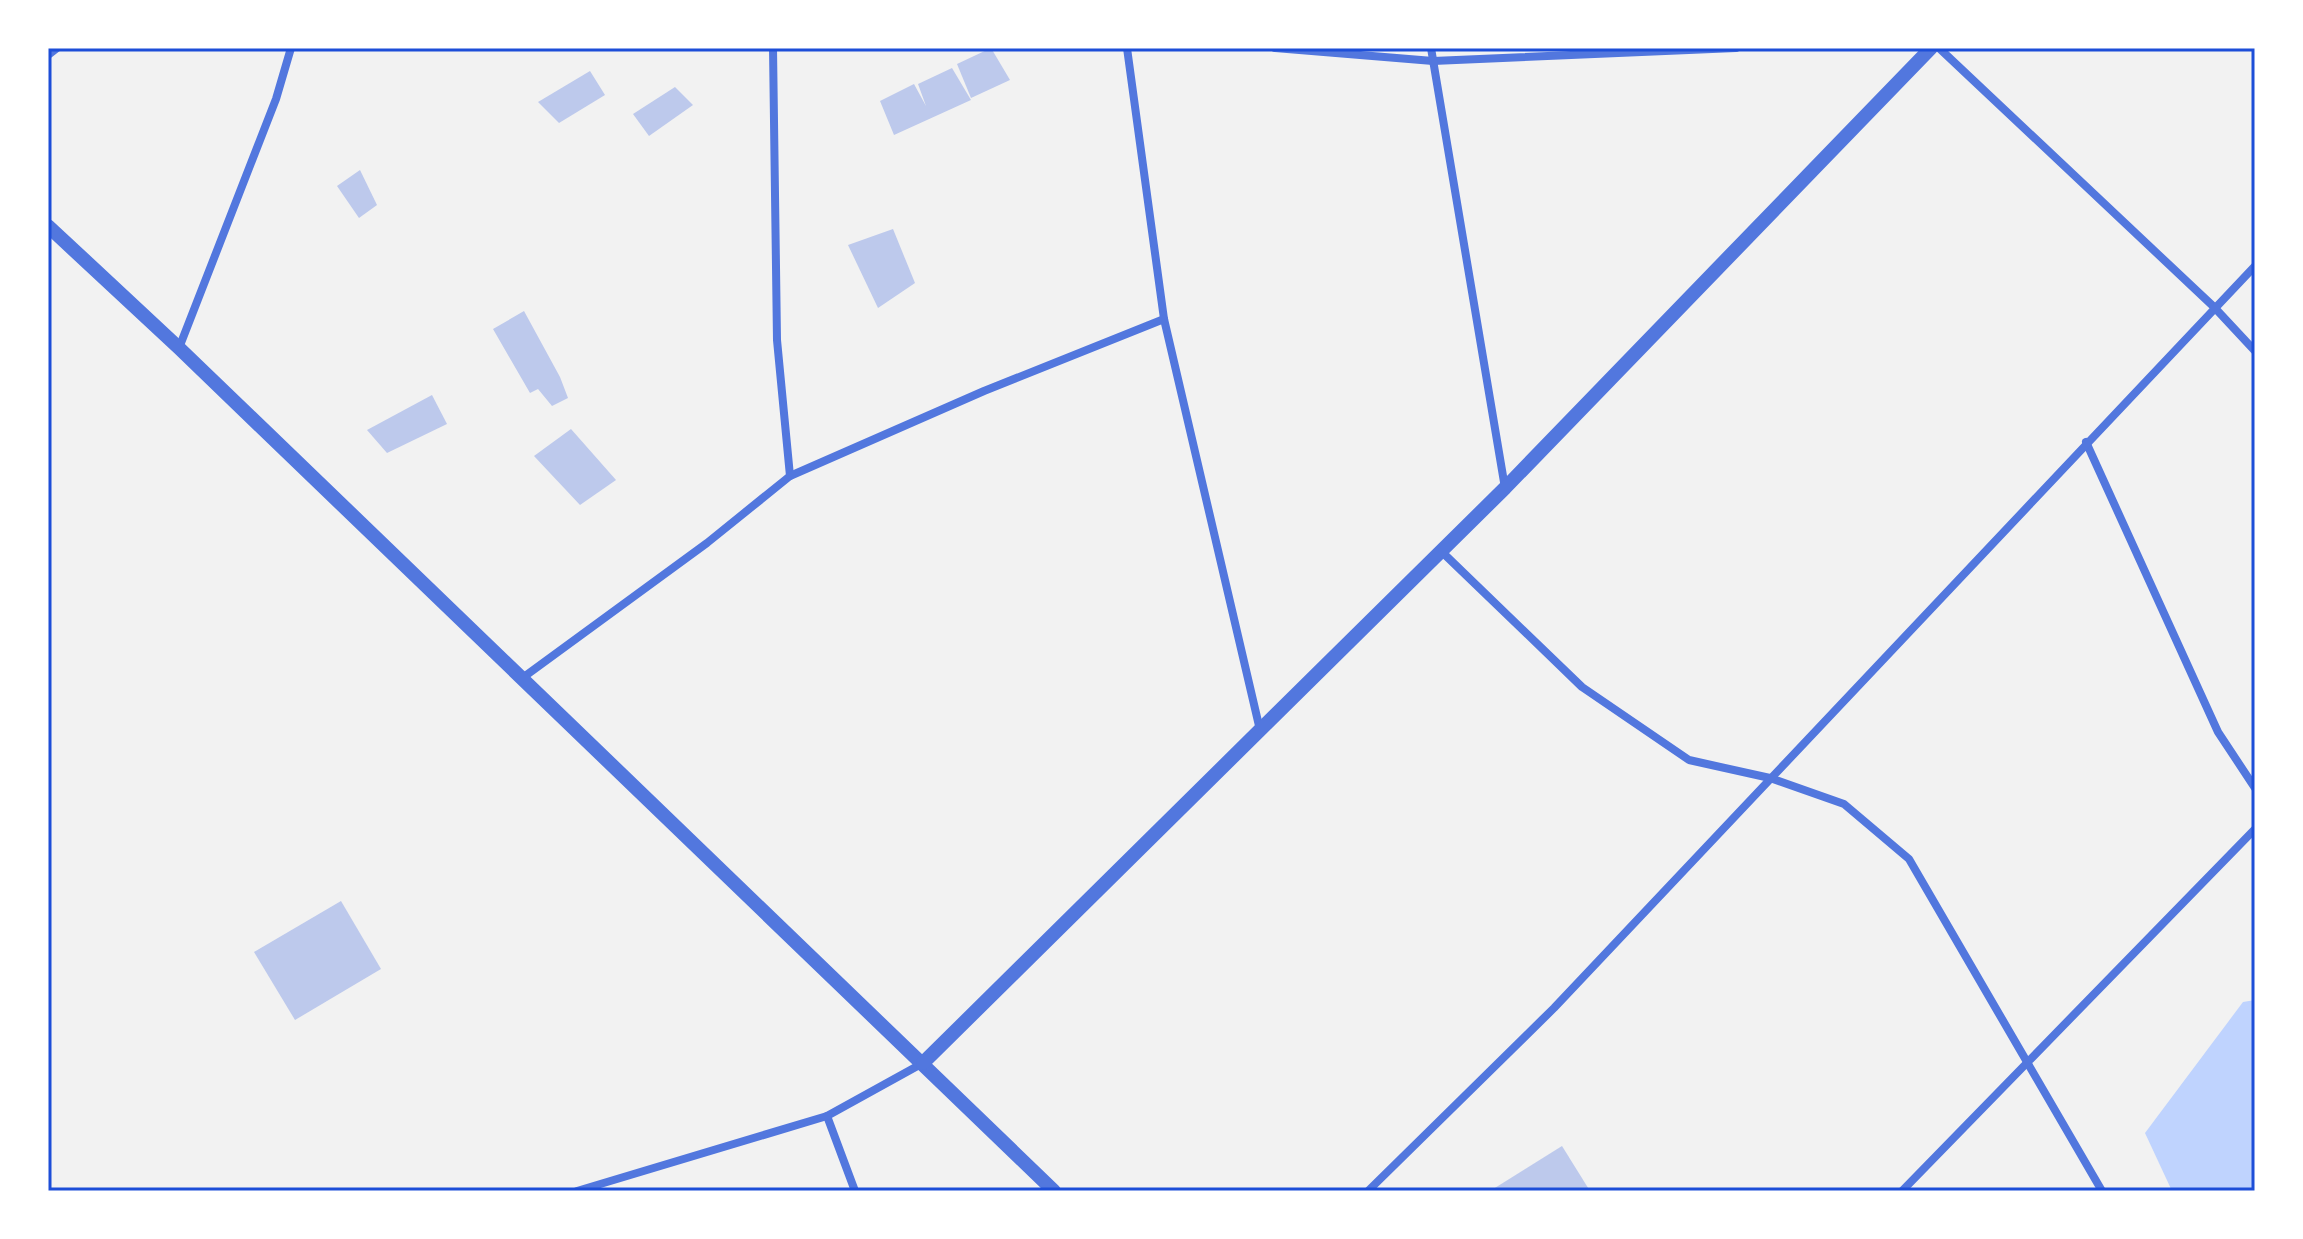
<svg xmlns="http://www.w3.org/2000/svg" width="2303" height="1239" viewBox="0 0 2303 1239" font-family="'Alegreya Sans',sans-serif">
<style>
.water{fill:#bfd3fe}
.building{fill:#bdc9ec}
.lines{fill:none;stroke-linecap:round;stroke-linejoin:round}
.minor{stroke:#5277de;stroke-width:8}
.tertiary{stroke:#5277de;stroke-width:14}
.neatline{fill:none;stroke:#1d4ed8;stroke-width:3}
</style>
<rect width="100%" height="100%" fill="#f2f2f2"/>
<polygon class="water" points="2255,1000 2255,1191 2172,1191 2145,1133 2243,1002"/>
<g class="building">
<polygon points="991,48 1010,80 971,98 957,64"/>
<polygon points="952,68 971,100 894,135 880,101 914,84 926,106 918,84"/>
<polygon points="590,71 605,95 559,123 538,102"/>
<polygon points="675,87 693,105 649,136 633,114"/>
<polygon points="360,170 377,205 359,218 337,186"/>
<polygon points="893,229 915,283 878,308 848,245"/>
<polygon points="524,311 560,377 568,398 552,406 538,389 530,393 493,329"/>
<polygon points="432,395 447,424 387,453 367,430"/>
<polygon points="571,429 616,480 580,505 534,456"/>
<polygon points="341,901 381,969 295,1020 254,952"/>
<polygon points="1562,1146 1590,1191 1490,1191"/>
</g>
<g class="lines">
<g class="minor">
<polyline points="773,48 777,340 790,476"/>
<polyline points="1127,48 1164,319 1260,730"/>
<polyline points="1275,48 1433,61 1736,48"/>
<polyline points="1431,48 1505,488"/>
<polyline points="1939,48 2214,307 2255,351"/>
<polyline points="48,55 57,48"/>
<polyline points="179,348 276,99 291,48"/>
<polyline points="2086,442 2218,732 2255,788"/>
<polyline points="1441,551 1582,687 1689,760 1770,778 1844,804 1909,859 2102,1191"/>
<polyline points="521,679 707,543 790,476 984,391 1164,319"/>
<polyline points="827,1116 855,1191"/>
<polyline points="577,1191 827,1116 923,1063"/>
<polyline points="1368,1191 1554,1008 2255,266"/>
<polyline points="1902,1191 2255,829"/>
</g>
<g class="tertiary">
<polyline points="48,226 179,348 1054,1191"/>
<polyline points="923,1063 1505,488 1931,48"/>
</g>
</g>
<rect width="2303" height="1239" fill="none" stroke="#ffffff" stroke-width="100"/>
<rect x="50" y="50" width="2203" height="1139" class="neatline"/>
</svg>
